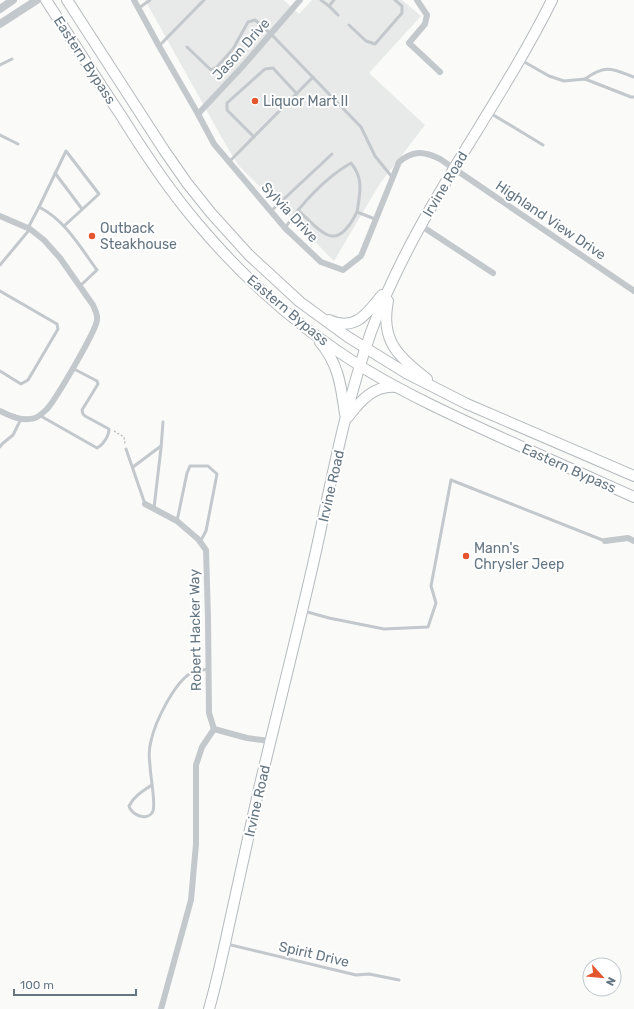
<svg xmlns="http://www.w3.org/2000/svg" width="634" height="1009" viewBox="0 0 634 1009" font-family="Rubik,sans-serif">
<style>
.built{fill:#e8e9e9}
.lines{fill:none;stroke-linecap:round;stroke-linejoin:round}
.primary-casing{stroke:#b5babe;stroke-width:12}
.path{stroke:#bbbfc2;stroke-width:1.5;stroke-dasharray:2 2;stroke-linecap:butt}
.service{stroke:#c3c8cc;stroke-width:3}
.minor{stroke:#c3c8cc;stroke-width:6}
.tertiary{stroke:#c3c8cc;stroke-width:8}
.primary{stroke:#fff;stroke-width:10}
.poi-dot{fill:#e4572e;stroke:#fff;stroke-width:1.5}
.labels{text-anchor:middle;stroke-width:4;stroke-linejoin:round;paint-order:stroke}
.street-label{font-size:14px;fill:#657683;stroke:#fff}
.poi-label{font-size:14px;fill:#657683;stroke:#fff;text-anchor:start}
</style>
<rect width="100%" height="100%" fill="#fafaf8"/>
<polygon class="built" points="145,0 284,0 299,14 312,0 402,0 421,16 369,73 425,125 379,185 334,261 239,166 227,147"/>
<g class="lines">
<defs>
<g id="primary">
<path d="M46,0C71,39 96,78 122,117C145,154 169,190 198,224C245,280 302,330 365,369C408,395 454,416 500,437C545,457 589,477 634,497"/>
<polyline points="67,0 164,150 187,183 211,213 249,255 300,302 348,337 406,373 467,404 634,476"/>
<path d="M388,301C380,340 398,357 427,379"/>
<path d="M329,320C356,332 367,313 382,295"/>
<path d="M320,342C339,365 341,386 345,414"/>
<path d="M348,417C360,401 374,385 396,387"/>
<path d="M209,1009C217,981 223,953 229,925C239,881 248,837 258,793C277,712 298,632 316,551C332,478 346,402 371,332C415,212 496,113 552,0"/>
</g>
</defs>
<use href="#primary" class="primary-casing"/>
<polyline class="path" points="114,431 124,437 125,444"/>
<g class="service">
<polyline points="321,0 329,6"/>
<polyline points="334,0 329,6 338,15"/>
<polyline points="139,8 150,0"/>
<polyline points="349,25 366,41 375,44 402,13 402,6 395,0"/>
<polyline points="159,46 204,0"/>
<polyline points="187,47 211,70 216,68 233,49 248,22 255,20 271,34 361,127 375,156 392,177"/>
<polyline points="521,60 549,76 564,81 585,79 631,97 634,97"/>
<polyline points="0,65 12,59"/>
<path d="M585,79C606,64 612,69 634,77"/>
<polyline points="490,113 543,145"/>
<polyline points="0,135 18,144"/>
<polyline points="254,137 227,110 227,103 265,69 273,68 297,94"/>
<polyline points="229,162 313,77"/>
<polyline points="55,173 82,209"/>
<polyline points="39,207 66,151 99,194 64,226"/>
<path d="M298,210C323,233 336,254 357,212"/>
<polyline points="271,211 332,154"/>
<path d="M28,228L39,207C65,220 80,247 97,270L80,286"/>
<path d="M285,228C301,204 326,177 351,163C364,179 360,193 357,212L375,219"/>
<polyline points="0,265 30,229"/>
<polyline points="0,291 57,324 58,329 28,380 21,384 0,371"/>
<path d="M39,415L97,448C103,445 109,436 109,429L85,416L83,414L82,410L98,384L97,381L74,369"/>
<polyline points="0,447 2,444 13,435 21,419"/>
<polyline points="126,449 145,504"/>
<polyline points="133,467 161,446"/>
<polyline points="154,508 161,448 163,422"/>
<polyline points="177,521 187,473 190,466 208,466 217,474 206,531 200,542"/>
<polyline points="304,611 329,618 384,629 428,627 436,603 431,586 451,480 605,541"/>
<path d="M152,785C143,791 134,796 129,806C131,815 148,822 153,811C156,803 150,775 150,765C149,758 149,748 151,741C155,722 174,683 191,673C196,670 203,670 209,669"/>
<polyline points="227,944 356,975 369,974 399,980"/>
</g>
<g class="minor">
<path d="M134,0L159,46L198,114L214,144L285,228L321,262L343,270L361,256L399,162C413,150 424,151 440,159L634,291"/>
<polyline points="417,0 427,15 425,24 409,43 440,72"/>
<polyline points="198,114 242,67 300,0"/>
<path d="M0,216L30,229L44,240L60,258L93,305C95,310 98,315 97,320C96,331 56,399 47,409C44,412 40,416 35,418C23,422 10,416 0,411"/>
<polyline points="420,225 493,273"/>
<polyline points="145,504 177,521 198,539 206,550 208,618 209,713 214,729 247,738 270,741"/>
<polyline points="605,541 628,538 634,541"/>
<polyline points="161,1009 191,900 196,844 196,765 202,747 214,729"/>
</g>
<g class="tertiary">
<polyline points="0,9 13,0"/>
<polyline points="0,24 37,0"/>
</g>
<use href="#primary" class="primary"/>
</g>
<g class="poi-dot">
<circle cx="255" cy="101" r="4"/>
<circle cx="92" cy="236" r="4"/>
<circle cx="466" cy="556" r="4"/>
</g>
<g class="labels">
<g class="street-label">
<text transform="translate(241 49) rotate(-48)" y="5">Jason Drive</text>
<text transform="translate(85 60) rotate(57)" y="5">Eastern Bypass</text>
<text transform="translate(445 184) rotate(-59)" y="5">Irvine Road</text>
<text transform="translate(290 212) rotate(47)" y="5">Sylvia Drive</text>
<text transform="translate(551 220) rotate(34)" y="5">Highland View Drive</text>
<text transform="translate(288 310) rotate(40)" y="5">Eastern Bypass</text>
<text transform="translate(569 468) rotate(24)" y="5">Eastern Bypass</text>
<text transform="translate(331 486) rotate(-77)" y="5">Irvine Road</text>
<text transform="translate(195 630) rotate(-91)" y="5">Robert Hacker Way</text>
<text transform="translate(257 801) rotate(-77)" y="5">Irvine Road</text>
<text transform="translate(314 954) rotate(13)" y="5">Spirit Drive</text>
</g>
<g class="poi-label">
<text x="263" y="106">Liquor Mart II</text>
<text x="100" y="233">Outback<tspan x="100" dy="16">Steakhouse</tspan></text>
<text x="474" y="553">Mann's<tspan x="474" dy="16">Chrysler Jeep</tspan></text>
</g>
</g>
<g transform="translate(602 977) rotate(117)"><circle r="19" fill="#ffffff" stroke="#c1c8cd"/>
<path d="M0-3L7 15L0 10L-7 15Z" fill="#e4572e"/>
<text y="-6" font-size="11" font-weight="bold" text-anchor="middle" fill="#657683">N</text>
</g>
<path d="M14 989v6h122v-6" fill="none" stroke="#657683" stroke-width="2"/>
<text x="20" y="989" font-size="12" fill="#657683" stroke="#ffffff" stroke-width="3" paint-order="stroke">100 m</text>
</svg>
